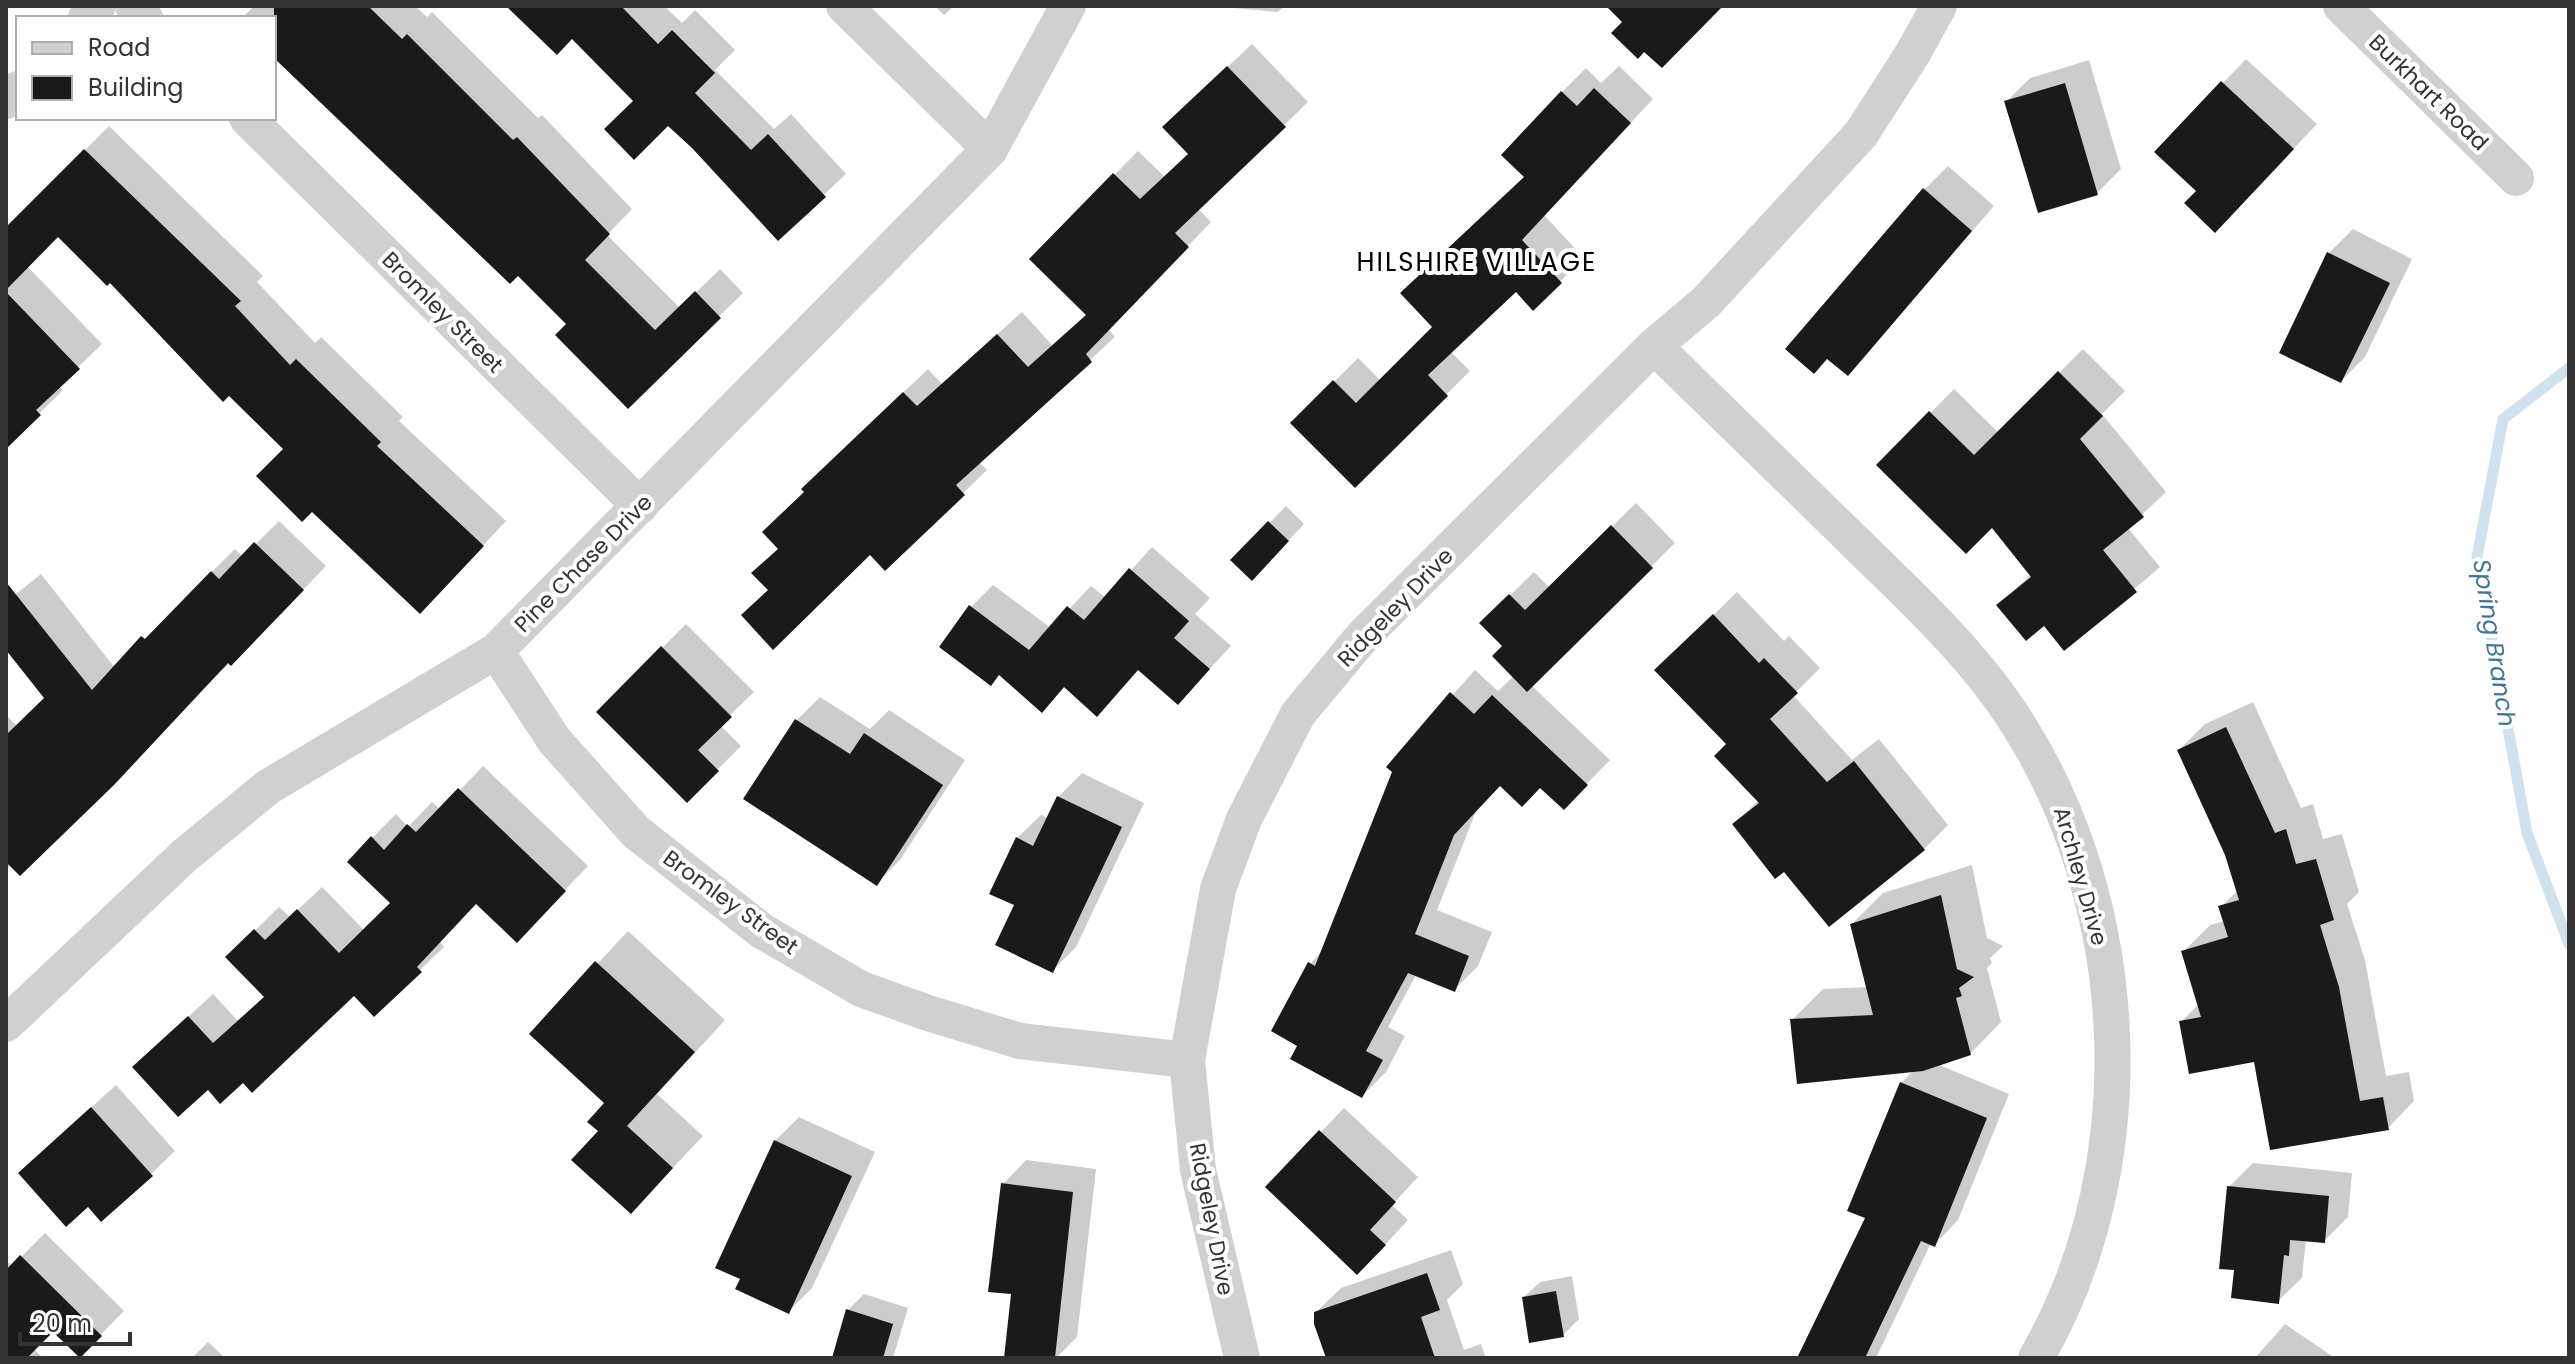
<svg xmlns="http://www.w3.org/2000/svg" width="2575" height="1364" viewBox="0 0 2575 1364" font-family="Poppins,sans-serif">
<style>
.shadow{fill:#0003}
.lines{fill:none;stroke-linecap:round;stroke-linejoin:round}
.stream{stroke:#cfe2ee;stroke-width:11}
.building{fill:#1a1a1a}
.street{stroke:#d0d0d0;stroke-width:36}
.labels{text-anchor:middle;stroke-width:8;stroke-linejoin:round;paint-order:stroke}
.street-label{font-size:22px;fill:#333;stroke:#fff}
.water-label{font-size:24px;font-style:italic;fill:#3f7597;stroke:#fff}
.quarter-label{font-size:26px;letter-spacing:2px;fill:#000;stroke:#fff}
</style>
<rect width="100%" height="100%" fill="#fff"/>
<g class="shadow">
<polygon points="254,6 415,6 427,17 432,12 538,118 542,115 632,209 607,235 680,308 720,269 743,293 628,406 569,324 518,273 274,55 274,18 242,18"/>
<polygon points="531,6 664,6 682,23 695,10 735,50 715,70 774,129 791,114 846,174 778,238 694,146 636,101 572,36"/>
<polygon points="935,6 954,6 944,15"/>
<polygon points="1213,6 1284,6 1278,12"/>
<polygon points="1252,44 1308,102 1198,209 1211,222 1108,329 1115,337 979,462 987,470 885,568 870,552 770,589 780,548 806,491 827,465 928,369 942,384 1022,312 1052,345 1087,314 1031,259 1138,151 1165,177 1190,153 1189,103"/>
<polygon points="2246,59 2317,124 2239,206 2198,191 2157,152"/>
<polygon points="2089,60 2121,169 2097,193 2007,101 2030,78"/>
<polygon points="1619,66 1653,99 1544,215 1584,258 1533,308 1516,289 1450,351 1470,371 1355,486 1293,423 1358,358 1381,381 1435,327 1526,176 1562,92 1586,68 1601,83"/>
<polygon points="109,126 263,276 257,282 315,343 321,337 403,417 399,421 506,521 443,588 286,449 58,234 27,266 102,344 59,386 63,390 6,446 6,230"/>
<polygon points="1948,166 1994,206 1848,374 1924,190"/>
<polygon points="2353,229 2412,259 2365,357 2341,381 2329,253"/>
<polygon points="2083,349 2125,391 2102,414 2166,492 2128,528 2160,567 2065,648 2044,623 1998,606 2031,574 1992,525 1879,465 1954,389 1999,433"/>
<polygon points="1636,503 1675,543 1531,685 1610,760 1564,807 1541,786 1500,784 1477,809 1437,910 1492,932 1478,966 1454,990 1416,975 1388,1027 1405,1036 1386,1072 1362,1096 1300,1045 1310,964 1323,950 1394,772 1388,767 1475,670 1498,691 1514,676 1505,646 1482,623 1534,572 1550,588"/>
<polygon points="1286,506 1304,524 1268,562 1233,560"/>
<polygon points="279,521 326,566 254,641 6,870 6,715 17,726 46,698 6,647 6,602 41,574 115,668 235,549 243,557"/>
<polygon points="1152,547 1210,598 1195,614 1231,646 1178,703 1139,669 1097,714 1066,686 1042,710 971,607 993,585 1051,628 1091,586 1106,598"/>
<polygon points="1737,592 1784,641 1789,636 1820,668 1793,695 1852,760 1879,739 1948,825 1924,849 1785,869 1734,824 1759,800 1681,647"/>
<polygon points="686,624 754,692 720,725 741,746 687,800 598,712"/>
<polygon points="820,697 870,729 889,710 965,760 900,860 876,884 797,720"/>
<polygon points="2253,702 2301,808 2313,804 2323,839 2342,834 2359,892 2347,904 2365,960 2386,1076 2409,1072 2414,1101 2388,1128 2181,1022 2199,1004 2184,951 2210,925 2225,921 2221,907 2238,890 2227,854 2179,750 2205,724"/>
<polygon points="483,766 588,866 540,916 477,902 440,942 444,947 374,1014 354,993 243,1080 159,1044 213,994 238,1021 265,996 228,957 279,907 290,917 322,887 364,930 393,903 372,838 396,814 408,827 432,802 441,810"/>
<polygon points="1082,773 1144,803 1076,947 1053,970 1017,904 1017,838 1041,815 1048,818 1058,797"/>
<polygon points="1972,865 1987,938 2003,946 1990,958 1992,963 1987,968 2001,1022 1970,1054 1937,1064 2009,1094 1958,1220 1935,1244 1931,1243 1876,1358 1800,1358 1868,1217 1901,1083 1915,1069 1792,1020 1823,989 1868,987 1852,924 1883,893"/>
<polygon points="628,931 725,1020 657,1094 703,1136 631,1212 601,1131 607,1103 532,1034"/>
<polygon points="116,1085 175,1151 151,1174 44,1150"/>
<polygon points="1344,1108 1418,1177 1392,1205 1408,1220 1381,1249 1268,1187"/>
<polygon points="799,1117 875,1152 812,1288 788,1312 775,1141"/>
<polygon points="1026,1160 1096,1169 1077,1337 1056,1358 1031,1358 1013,1292 1003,1184"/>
<polygon points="2253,1163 2352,1173 2348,1217 2324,1241 2306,1239 2302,1278 2278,1301 2236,1268 2229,1187"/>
<polygon points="45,1233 124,1311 80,1356 53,1329 34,1349 43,1358 6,1358 6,1260 12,1266"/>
<polygon points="1451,1250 1463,1284 1447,1300 1464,1350 1481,1344 1486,1358 1329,1358 1316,1312 1341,1288"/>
<polygon points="1572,1276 1579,1319 1563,1335 1524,1297 1540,1282"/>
<polygon points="864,1294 908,1308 893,1358 834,1358 848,1310"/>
<polygon points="2285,1324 2335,1358 2255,1358"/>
<polygon points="208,1342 225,1358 192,1358"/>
</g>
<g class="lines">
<polyline class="stream" points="2569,368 2503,419 2477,557 2527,833 2569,944"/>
</g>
<g class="building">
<polygon points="274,6 368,6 402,39 407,34 513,140 517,137 610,234 585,260 655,330 695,291 721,318 628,409 555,335 566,324 518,276 510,284 274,58"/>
<polygon points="506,6 621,6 658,44 672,30 715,73 695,93 751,150 768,134 826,197 778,241 692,148 668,126 634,160 604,129 633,101 572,39 557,55"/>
<polygon points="1606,6 1723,6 1662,68 1644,52 1638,59 1611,33 1622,22"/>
<polygon points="1227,66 1286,127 1175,233 1189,247 1086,354 1092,362 956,485 965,495 885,571 870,555 773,650 741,615 768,590 751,573 778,549 762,532 804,492 801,489 903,392 917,406 997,334 1028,367 1086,315 1029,259 1113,173 1140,199 1188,154 1162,127"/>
<polygon points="2221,81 2294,149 2215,233 2184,203 2196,191 2154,152"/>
<polygon points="2065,83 2098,195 2038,213 2004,101"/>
<polygon points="1594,88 1631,123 1522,240 1562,283 1533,311 1516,292 1428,375 1448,396 1355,488 1290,423 1333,380 1356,403 1432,327 1400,293 1524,177 1501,155 1561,91 1577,106"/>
<polygon points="84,149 241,301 235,306 290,365 296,359 381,442 377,446 484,546 420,614 312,512 302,522 256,476 283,449 229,396 223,402 110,283 107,286 58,237 6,290 6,227"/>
<polygon points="1923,188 1972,231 1848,376 1827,359 1814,374 1785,349"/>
<polygon points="2327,252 2390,283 2341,383 2279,353"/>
<polygon points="6,292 80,369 36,410 41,415 6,449"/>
<polygon points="2058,371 2103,416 2080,439 2144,517 2103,550 2137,592 2064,651 2044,626 2026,641 1996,605 2031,577 1992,528 1966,554 1876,465 1929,411 1974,455"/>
<polygon points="1268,521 1289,541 1252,581 1230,560"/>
<polygon points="1611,525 1653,568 1527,692 1492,656 1502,646 1479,623 1509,594 1525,610"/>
<polygon points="254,542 304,590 231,666 228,663 114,785 20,876 6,862 6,735 44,698 6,650 6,582 92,690 141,636 145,639 211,571 219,579"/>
<polygon points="1129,568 1189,621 1174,638 1210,669 1178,705 1138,670 1097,717 1064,687 1042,713 999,675 991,686 939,647 969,605 1029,650 1067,606 1084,620"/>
<polygon points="1713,614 1759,663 1764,658 1798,693 1770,719 1827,782 1854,761 1925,850 1829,927 1784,872 1775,879 1732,824 1759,803 1714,756 1726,744 1654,670"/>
<polygon points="661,646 732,717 698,750 719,771 687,803 596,712"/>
<polygon points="1450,692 1474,714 1492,695 1588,785 1564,810 1540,788 1522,807 1500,786 1454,835 1415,934 1469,956 1455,992 1408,973 1366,1051 1383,1060 1362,1098 1290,1059 1297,1046 1271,1031 1308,962 1315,966 1392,772 1386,767"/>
<polygon points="795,719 850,754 864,733 943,785 877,886 743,799"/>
<polygon points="2226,727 2275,833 2286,829 2296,864 2316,859 2334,920 2320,925 2339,987 2360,1101 2383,1097 2389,1130 2270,1150 2254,1062 2189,1074 2179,1021 2201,1017 2181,951 2228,937 2218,906 2239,900 2225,855 2177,750"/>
<polygon points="458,788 566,891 517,943 476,904 417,967 422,972 374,1017 354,996 252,1093 243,1083 220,1104 208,1090 178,1117 132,1067 188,1016 213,1043 264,997 225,957 254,929 265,940 297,909 339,953 390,903 347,862 371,836 384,850 407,824 416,832"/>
<polygon points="1057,796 1122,827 1053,973 995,945 1014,905 989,894 1016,837 1033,846"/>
<polygon points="1941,895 1957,969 1974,977 1959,988 1962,996 1956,998 1971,1055 1923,1071 1797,1084 1790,1019 1873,1015 1850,924"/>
<polygon points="595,961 695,1052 627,1126 673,1168 631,1214 571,1160 598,1131 587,1122 604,1103 529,1034"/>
<polygon points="1900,1082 1987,1118 1935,1247 1921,1241 1865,1358 1797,1358 1865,1218 1847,1211"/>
<polygon points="91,1107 153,1176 101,1222 88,1207 66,1227 18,1173"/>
<polygon points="1319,1130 1396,1202 1370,1230 1386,1245 1357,1275 1265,1187"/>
<polygon points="774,1140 852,1176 789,1314 735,1289 740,1279 715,1268"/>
<polygon points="1001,1183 1073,1192 1055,1358 1004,1358 1011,1294 988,1292"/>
<polygon points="2227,1186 2329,1196 2325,1243 2290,1240 2289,1256 2284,1255 2279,1304 2231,1298 2234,1270 2219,1269"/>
<polygon points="20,1255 102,1336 80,1358 53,1332 27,1358 6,1358 6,1270"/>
<polygon points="1427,1273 1440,1310 1421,1317 1435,1358 1326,1358 1314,1324 1314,1312"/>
<polygon points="1556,1291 1564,1337 1529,1343 1522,1297"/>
<polygon points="846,1309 893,1324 883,1358 832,1358"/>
</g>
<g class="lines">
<g class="street">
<polyline points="133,6 145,18"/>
<polyline points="844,6 990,149"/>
<polyline points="2341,6 2516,178"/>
<polyline points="86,18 98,6"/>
<polyline points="6,101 18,89"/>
<polyline points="247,118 640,506"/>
<path d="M1654,346C1722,412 1789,478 1857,544C1907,593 1960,642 2001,699C2134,885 2151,1160 2036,1358"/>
<polyline points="496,651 554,740 636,832 762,931 861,989 928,1013 1020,1041 1187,1060"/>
<polyline points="6,1024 184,856 268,787 496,651 990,149 1068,6"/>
<polyline points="1242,1358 1198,1170 1187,1060 1218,889 1244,819 1298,714 1363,636 1654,346 1706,302 1861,134 1913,53 1939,6"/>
</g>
</g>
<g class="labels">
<g class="street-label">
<text transform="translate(2429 92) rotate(44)" y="8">Burkhart Road</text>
<text transform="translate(443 312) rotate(45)" y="8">Bromley Street</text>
<text transform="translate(583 563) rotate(-45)" y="8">Pine Chase Drive</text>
<text transform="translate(1395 607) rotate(-46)" y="8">Ridgeley Drive</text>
<text transform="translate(2081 876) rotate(74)" y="8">Archley Drive</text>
<text transform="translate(731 902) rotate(36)" y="8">Bromley Street</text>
<text transform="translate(1212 1219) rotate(79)" y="8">Ridgeley Drive</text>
</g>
<g class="water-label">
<text transform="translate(2494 643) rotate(81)" y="8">Spring Branch</text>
</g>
<g class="quarter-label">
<text x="1477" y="271">HILSHIRE VILLAGE</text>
</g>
</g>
<rect width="2575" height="1364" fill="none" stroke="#333333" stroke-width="16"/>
<rect x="16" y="16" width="260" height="104" fill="#ffffff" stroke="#adadad" stroke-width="2"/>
<rect x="32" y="42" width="40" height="12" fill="#d0d0d0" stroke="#adadad" stroke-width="2"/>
<text x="88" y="56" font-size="24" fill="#333333">Road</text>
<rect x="32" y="76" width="40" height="24" fill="#1a1a1a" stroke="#adadad" stroke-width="2"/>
<text x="88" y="96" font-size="24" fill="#333333">Building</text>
<path d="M20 1332v12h110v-12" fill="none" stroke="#333333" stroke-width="4"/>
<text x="32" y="1332" font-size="24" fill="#333333" stroke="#ffffff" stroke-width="6" paint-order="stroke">20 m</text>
</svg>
